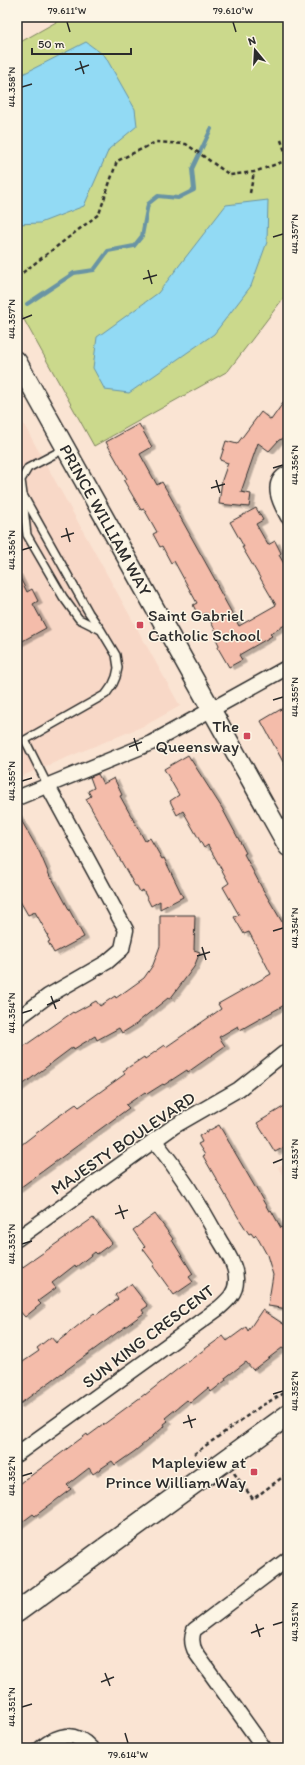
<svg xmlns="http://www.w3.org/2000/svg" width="305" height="1765" viewBox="0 0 305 1765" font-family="Itim,sans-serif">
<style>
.built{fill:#f8d8c7}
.green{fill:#cbd98c;stroke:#7b825c}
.water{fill:#92daf4;stroke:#6994a4}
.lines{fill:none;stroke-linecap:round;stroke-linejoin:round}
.stream{stroke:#6994a4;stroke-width:4}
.building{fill:#f4bcaa;stroke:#2b2b2b;filter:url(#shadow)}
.service-casing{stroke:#2b2b2b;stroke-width:10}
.minor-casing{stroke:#2b2b2b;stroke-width:17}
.tertiary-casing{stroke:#2b2b2b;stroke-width:21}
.secondary-casing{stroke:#2b2b2b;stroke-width:23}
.path{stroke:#2b2b2b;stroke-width:2.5;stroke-dasharray:4 3;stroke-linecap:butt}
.service{stroke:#fcf5e5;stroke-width:7}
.minor{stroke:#fcf5e5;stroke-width:14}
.tertiary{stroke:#fcf5e5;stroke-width:18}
.secondary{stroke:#fcf5e5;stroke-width:20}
.ticks{fill:none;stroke:#2b2b2b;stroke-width:1.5}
.poi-dot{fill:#d1495b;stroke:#fcf5e5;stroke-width:1.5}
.labels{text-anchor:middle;stroke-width:3;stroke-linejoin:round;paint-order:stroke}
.street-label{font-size:17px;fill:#2b2b2b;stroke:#fcf5e5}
.poi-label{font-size:17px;fill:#2b2b2b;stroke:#fcf5e5;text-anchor:end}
.neatline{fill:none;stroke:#2b2b2b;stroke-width:1.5}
.ticks-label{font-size:10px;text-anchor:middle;fill:#2b2b2b}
</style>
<defs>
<filter id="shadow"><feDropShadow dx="4.5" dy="2.5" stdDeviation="0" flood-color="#0004"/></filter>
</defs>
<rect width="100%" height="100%" fill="#fae4d3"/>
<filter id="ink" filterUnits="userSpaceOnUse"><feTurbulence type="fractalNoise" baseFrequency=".025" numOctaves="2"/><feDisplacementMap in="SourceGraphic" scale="8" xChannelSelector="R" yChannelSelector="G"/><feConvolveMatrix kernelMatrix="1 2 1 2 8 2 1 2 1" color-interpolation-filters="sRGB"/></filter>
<g filter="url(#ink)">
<g class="built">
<polygon points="17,412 180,706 146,725 17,778"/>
<polygon points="288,1161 288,1186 278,1167"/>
</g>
<polygon class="green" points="65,17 288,17 288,292 228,371 94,446 17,307 17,44"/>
<g class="water">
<polygon points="86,42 105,56 135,109 137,126 109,149 84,206 40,223 17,224 17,77"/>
<polygon points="268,200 267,242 251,286 214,334 129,393 105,390 93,368 97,337 158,293 226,205"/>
</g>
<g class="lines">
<polyline class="stream" points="27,304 74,273 94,270 108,251 134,246 142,236 148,204 158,196 178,198 194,190 192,169 211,129"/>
</g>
<g class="building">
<polygon points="288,396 288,437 279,440 269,451 258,443 241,492 251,494 249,507 219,504 222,480 228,463 220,460 226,441 237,444 261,412 271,420"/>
<polygon points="139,424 152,447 140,454 157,485 162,482 170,496 175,505 174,506 218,585 217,586 239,626 276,605 242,547 244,547 230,522 256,508 263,520 256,524 268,545 275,541 281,553 279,555 287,569 282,571 288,582 288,623 270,634 272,636 239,655 242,660 229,667 218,648 219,645 216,639 219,637 206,613 199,617 193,605 197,603 174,561 171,563 162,546 160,547 153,534 157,532 144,509 141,510 124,481 127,479 106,442"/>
<polygon points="17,572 27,592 32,589 38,601 33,604 46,628 17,644"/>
<polygon points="288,705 288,771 261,721"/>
<polygon points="188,755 222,808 246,853 244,854 262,888 288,932 288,937 284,939 288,945 288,1003 240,1030 238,1026 219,1037 225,1046 188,1072 187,1070 164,1085 163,1084 147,1094 145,1092 126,1105 129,1108 17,1190 17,1148 56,1118 76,1104 79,1107 125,1074 123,1071 144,1057 145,1059 165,1045 166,1047 221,1009 218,1004 271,974 249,932 244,934 234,917 239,915 223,887 229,883 208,845 204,848 183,811 177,815 170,801 179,795 164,769"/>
<polygon points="98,774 103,784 114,778 122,795 120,796 145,841 150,838 162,859 164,858 183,897 160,909 160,901 151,906 143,890 140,892 137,886 135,886 86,799 91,796 88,791 94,788 90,777"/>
<polygon points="17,813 40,853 51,879 52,878 84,937 54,953 48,942 50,941 47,936 48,935 35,912 28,915 17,896"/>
<polygon points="160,915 195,915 194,950 200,952 194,967 170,999 168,998 138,1022 138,1023 122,1033 119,1028 97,1040 95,1036 74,1049 73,1047 17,1089 17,1051 73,1012 74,1013 96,1001 100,1006 115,996 116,998 144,978 153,965 160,946"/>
<polygon points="288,1104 288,1145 275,1152 257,1123"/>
<polygon points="219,1125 269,1211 271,1210 281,1228 288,1224 288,1309 268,1306 273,1275 267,1255 256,1235 254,1237 251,1233 249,1234 238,1217 203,1156 205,1155 198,1144 202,1142 199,1136"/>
<polygon points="155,1214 173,1239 172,1240 193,1274 189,1277 193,1282 174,1295 153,1266 155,1265 143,1249 145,1247 133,1230"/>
<polygon points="93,1218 112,1243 97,1254 95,1252 76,1267 75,1265 52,1283 56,1288 38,1301 41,1304 25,1317 17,1308 17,1271"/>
<polygon points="131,1284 148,1306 142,1310 144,1313 17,1406 17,1366 39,1351 37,1348 51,1337 56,1343 94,1313 96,1315 118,1299 115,1295"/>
<polygon points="262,1310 288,1327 288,1344 284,1349 282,1348 253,1370 246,1362 225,1378 226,1380 211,1392 208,1388 190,1403 187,1400 165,1418 168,1421 164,1424 165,1426 135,1451 115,1465 112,1461 93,1474 89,1468 67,1485 71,1489 35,1516 33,1514 17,1526 17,1486 87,1434 88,1436 145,1394 145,1395 179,1368 223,1336 227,1341 246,1327 248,1331"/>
</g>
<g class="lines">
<defs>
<g id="service">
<polyline points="23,499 27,535 63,597 79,619 99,629"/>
<polyline points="48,786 25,740 106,694 113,684 116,677 118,668 116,655 101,630 89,613 23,495 21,480 28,468 66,448"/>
</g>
<g id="minor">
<path d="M288,473C269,483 280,503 288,517"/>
<polyline points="17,798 151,743 288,667"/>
<polyline points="17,1019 48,996 107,962 122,949 126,930 48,786"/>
<polyline points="17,1239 173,1127 239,1089 288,1050"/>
<path d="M17,1454L219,1308C228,1300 236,1293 236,1281C237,1266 226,1251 219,1239C200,1204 179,1171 154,1140"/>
<path d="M41,1748C59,1734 74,1730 91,1748"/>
<path d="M264,1748L196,1653C192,1646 191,1638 194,1630L288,1559"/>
</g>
<g id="tertiary">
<path id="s1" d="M17,361L288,847"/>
</g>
<polyline id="secondary" points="17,1612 288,1415"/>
</defs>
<use href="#service" class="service-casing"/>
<use href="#minor" class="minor-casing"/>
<use href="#tertiary" class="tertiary-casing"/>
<use href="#secondary" class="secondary-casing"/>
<g class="path">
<polyline points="281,140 288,160"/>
<polyline points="250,193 254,172"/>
<polyline points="17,277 99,214 117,161 156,142 186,144 230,175 254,172 288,160"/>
<polyline points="194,1454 261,1406 288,1391"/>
<polyline points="234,1473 253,1499 288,1473"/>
</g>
<use href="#service" class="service"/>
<use href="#minor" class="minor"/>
<use href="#tertiary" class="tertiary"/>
<use href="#secondary" class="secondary"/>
</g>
</g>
<path class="ticks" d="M67,22L70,32M233,22L236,32M80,61L84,74M75,70L89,65M22,87L32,84M273,237L283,234M148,270L152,284M143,279L157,275M22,319L32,315M273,468L283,465M216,480L220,493M211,488L225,484M66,528L70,542M61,537L74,533M22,550L32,547M273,700L283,697M134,738L138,751M129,747L142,742M22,781L32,778M273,931L283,928M202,947L206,960M197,956L210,952M51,996L56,1009M47,1005L60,1000M22,1013L32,1010M273,1163L283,1159M119,1205L124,1219M115,1214L128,1210M22,1244L32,1241M273,1394L283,1391M188,1415L192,1428M183,1423L196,1419M22,1476L32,1473M256,1624L260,1637M273,1625L283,1622M251,1633L264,1628M105,1673L110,1686M101,1682L114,1677M22,1707L32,1704M125,1733L128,1743"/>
<g class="poi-dot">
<rect x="136" y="621" width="8" height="8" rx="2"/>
<rect x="243" y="732" width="8" height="8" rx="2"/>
<rect x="250" y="1468" width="8" height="8" rx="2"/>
</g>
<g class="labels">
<g class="street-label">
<text dy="6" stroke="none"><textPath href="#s1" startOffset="182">PRINCE WILLIAM WAY</textPath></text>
<text transform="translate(123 1143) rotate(-34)" y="6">MAJESTY BOULEVARD</text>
<text transform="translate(148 1336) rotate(-37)" y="6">SUN KING CRESCENT</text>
</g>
<g class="poi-label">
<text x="148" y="621" text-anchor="start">Saint Gabriel<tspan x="148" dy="20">Catholic School</tspan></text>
<text x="239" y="732">The<tspan x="239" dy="20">Queensway</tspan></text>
<text x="246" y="1468">Mapleview at<tspan x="246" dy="20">Prince William Way</tspan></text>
</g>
</g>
<rect width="305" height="1765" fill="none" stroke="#fcf5e5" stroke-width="44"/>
<g transform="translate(255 50) rotate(342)" stroke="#fcf5e5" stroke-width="3" paint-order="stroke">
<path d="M0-3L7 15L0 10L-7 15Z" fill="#2b2b2b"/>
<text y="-6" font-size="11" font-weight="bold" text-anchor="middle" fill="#2b2b2b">N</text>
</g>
<path d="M32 48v6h99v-6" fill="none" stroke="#2b2b2b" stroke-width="2"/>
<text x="38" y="48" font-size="12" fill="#2b2b2b" stroke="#fcf5e5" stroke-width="3" paint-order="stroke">50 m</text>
<rect x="22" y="22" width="261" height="1721" class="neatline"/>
<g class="ticks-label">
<text x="67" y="14">79.611°W</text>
<text x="233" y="14">79.610°W</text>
<text transform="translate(11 87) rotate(-90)" y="4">44.358°N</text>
<text transform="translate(294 234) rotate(-90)" y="4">44.357°N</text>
<text transform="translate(11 319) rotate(-90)" y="4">44.357°N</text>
<text transform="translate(294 465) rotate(-90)" y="4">44.356°N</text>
<text transform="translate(11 550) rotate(-90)" y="4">44.356°N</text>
<text transform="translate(294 697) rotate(-90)" y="4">44.355°N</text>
<text transform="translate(11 781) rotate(-90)" y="4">44.355°N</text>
<text transform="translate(294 928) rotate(-90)" y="4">44.354°N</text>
<text transform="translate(11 1013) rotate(-90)" y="4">44.354°N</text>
<text transform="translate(294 1159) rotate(-90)" y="4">44.353°N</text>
<text transform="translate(11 1244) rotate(-90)" y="4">44.353°N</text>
<text transform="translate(294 1391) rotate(-90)" y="4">44.352°N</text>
<text transform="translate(11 1476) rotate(-90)" y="4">44.352°N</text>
<text transform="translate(294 1622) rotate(-90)" y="4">44.351°N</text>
<text transform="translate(11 1707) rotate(-90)" y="4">44.351°N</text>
<text x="128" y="1758">79.614°W</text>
</g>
</svg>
